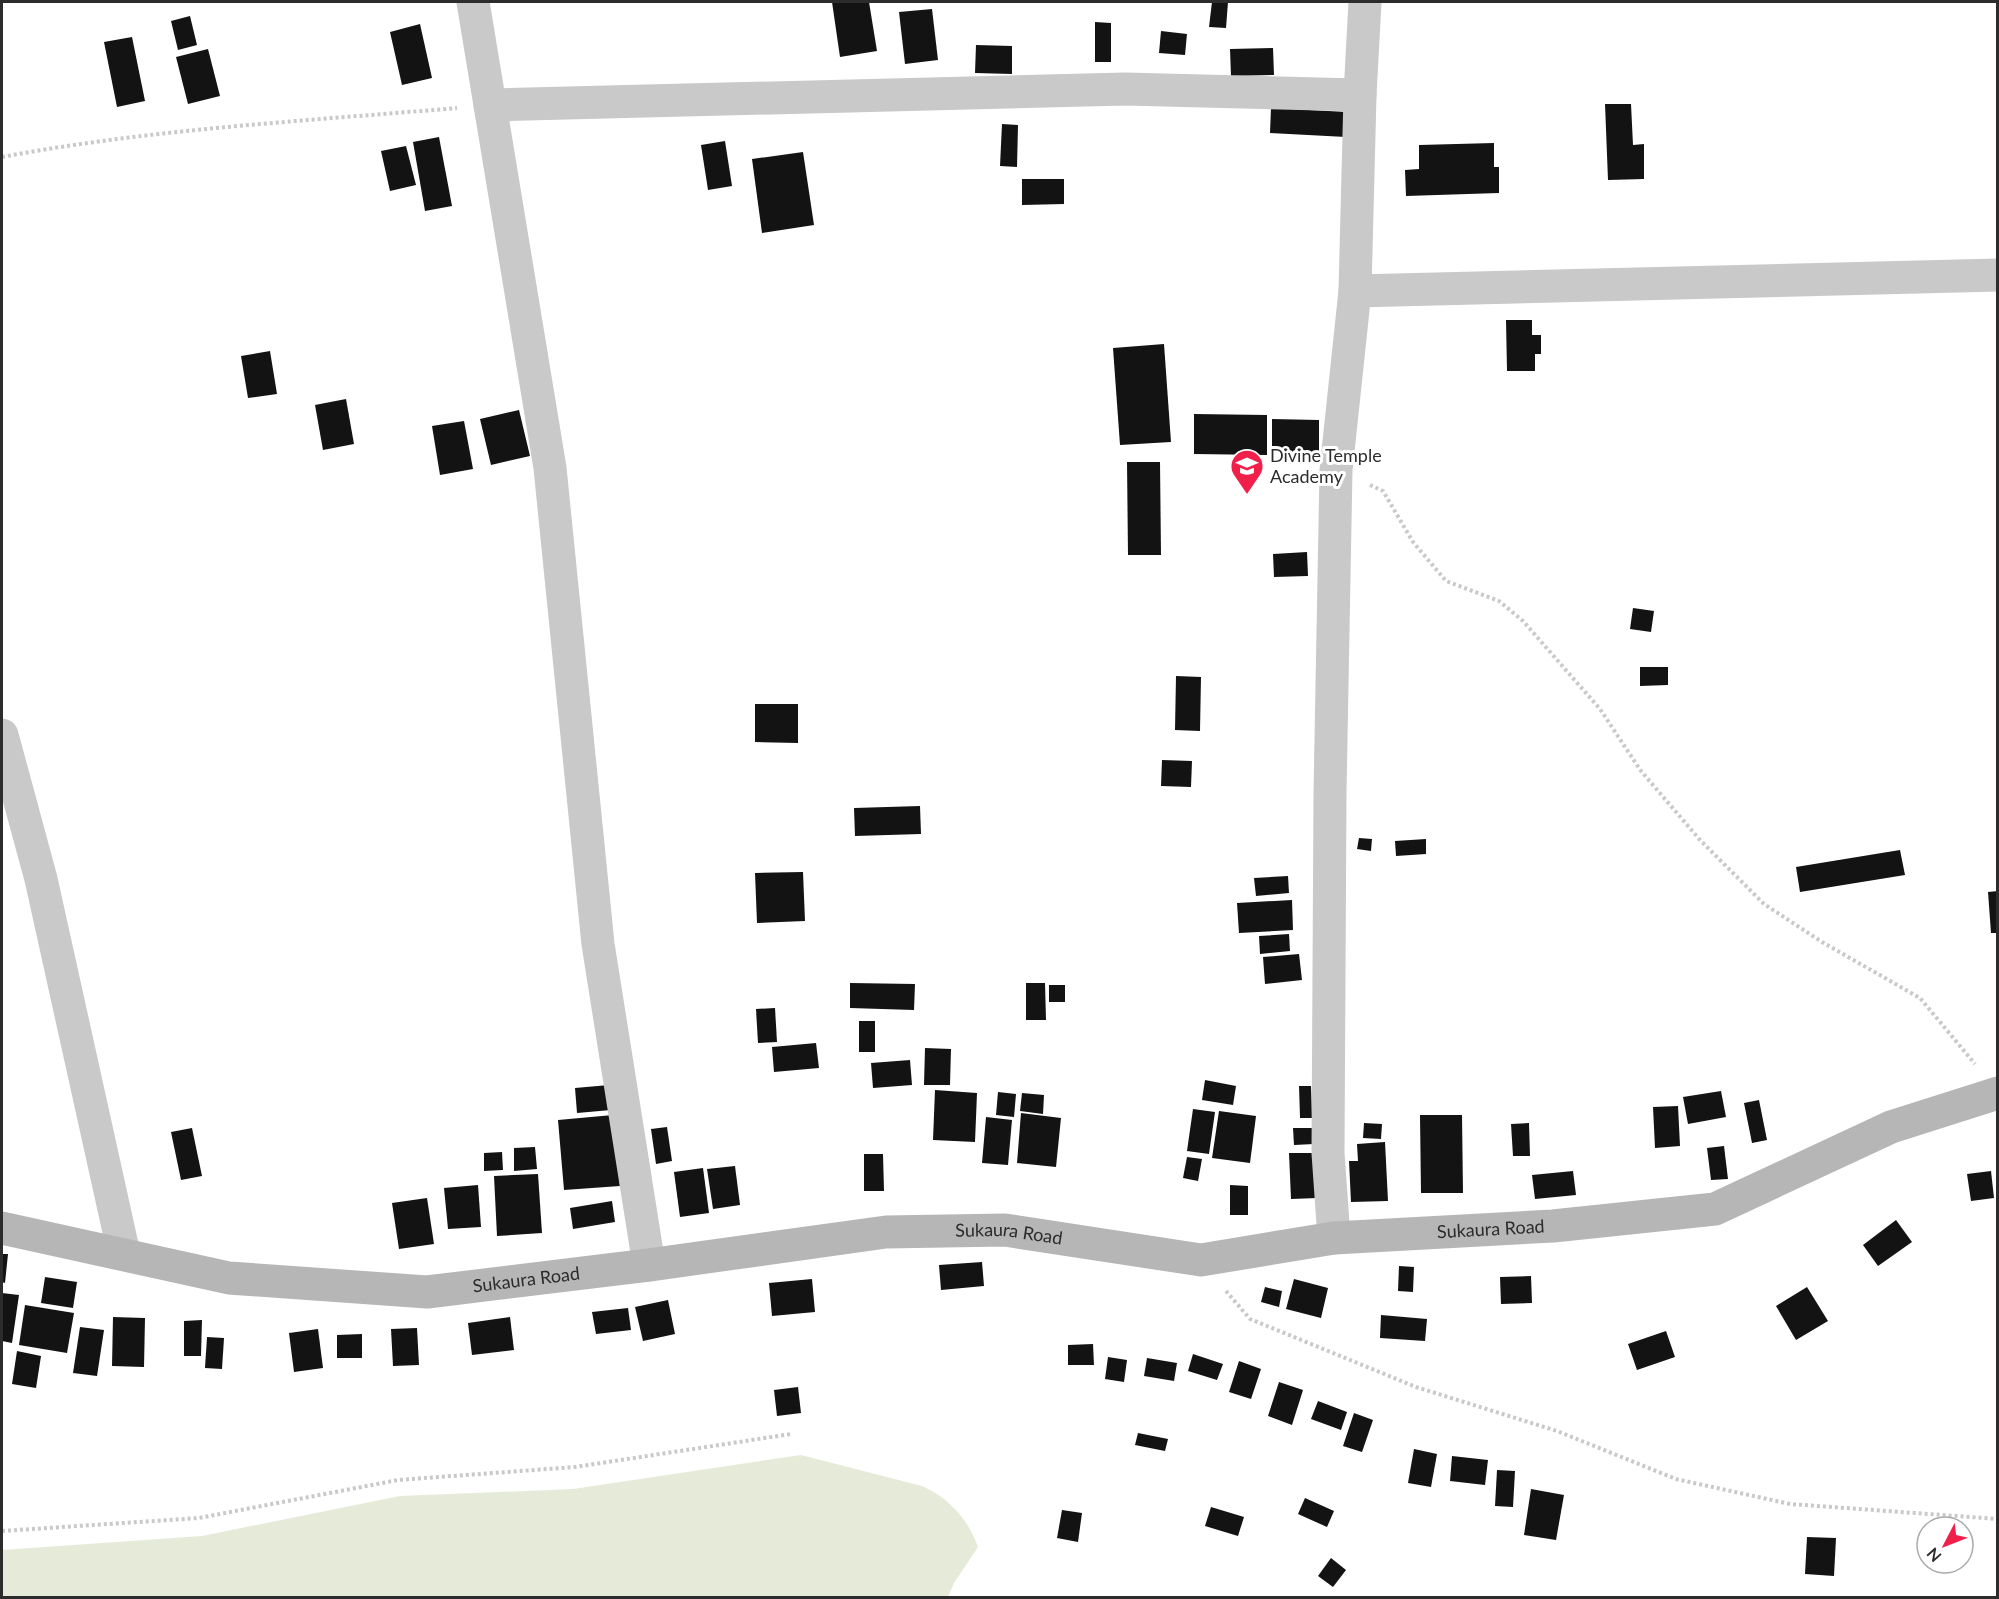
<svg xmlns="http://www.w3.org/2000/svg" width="1999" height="1599" viewBox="0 0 1999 1599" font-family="Lato,sans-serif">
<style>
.green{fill:#e5ebd8}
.building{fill:#131313}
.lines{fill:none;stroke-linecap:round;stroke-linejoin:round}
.path{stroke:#c9c9c9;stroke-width:4;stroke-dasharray:3 3;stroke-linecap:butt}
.street{stroke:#c9c9c9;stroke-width:33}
.secondary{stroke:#b6b6b6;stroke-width:33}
.labels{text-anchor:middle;stroke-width:6;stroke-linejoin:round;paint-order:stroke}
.poi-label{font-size:18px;fill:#2c2c2c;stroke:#fff;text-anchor:start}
.street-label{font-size:18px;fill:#2c2c2c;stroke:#fff}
</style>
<rect width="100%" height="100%" fill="#fff"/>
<path class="green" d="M801,1455L922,1486C949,1498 968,1519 978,1547L954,1583L948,1597H2V1550L202,1536L400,1496L573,1489Z"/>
<g class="building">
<polygon points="832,2 869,2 877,51 840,57"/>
<polygon points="1212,2 1228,2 1226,28 1209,27"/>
<polygon points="932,9 938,60 905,64 899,12"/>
<polygon points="190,16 197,45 178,50 171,21"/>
<polygon points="1095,22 1111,23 1111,62 1095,62"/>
<polygon points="420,24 432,78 402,85 390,32"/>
<polygon points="1161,31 1187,34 1185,55 1159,53"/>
<polygon points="132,37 145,101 117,107 104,42"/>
<polygon points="976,45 1012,46 1012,74 975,73"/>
<polygon points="1273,48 1274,75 1231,76 1230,49"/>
<polygon points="208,49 220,96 188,104 176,57"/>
<polygon points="1605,104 1631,104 1633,145 1644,144 1644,179 1608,180"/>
<polygon points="1271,108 1347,112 1346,137 1270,133"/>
<polygon points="1002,124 1018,125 1017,167 1000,166"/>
<polygon points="439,137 452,206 425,211 413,142"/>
<polygon points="725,141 732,186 708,190 701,145"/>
<polygon points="1494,143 1494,167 1499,167 1499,193 1406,196 1405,170 1419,169 1419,145"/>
<polygon points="406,146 416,185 390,191 381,151"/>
<polygon points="803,152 814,225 762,233 752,159"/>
<polygon points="1022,179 1064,179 1064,204 1022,205"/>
<polygon points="1506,320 1532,320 1532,335 1541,335 1541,354 1535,354 1535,371 1507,371"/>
<polygon points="1164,344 1171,442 1120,445 1113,348"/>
<polygon points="270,351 277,394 248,398 241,356"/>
<polygon points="346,399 354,444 323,450 315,405"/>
<polygon points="519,410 530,456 491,465 480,419"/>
<polygon points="1194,414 1267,415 1267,455 1194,454"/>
<polygon points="1272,419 1319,420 1319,453 1272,452"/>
<polygon points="464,421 473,469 440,475 432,426"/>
<polygon points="1127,462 1160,462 1161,555 1128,555"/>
<polygon points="1307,552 1308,576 1274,577 1273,554"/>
<polygon points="1633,608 1654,611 1651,632 1630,629"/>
<polygon points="1640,667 1668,667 1668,685 1640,686"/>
<polygon points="1176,676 1201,677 1200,731 1175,730"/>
<polygon points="755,704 798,704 798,743 755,742"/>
<polygon points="1162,760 1192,761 1191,787 1161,786"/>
<polygon points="920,806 921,834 855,836 854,808"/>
<polygon points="1359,838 1372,839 1371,851 1357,849"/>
<polygon points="1426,839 1426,854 1396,856 1395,841"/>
<polygon points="1900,850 1905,875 1800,892 1796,867"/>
<polygon points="803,872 805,921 757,923 755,873"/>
<polygon points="1288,876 1289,893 1256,896 1254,878"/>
<polygon points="1998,891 1998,933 1991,933 1988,892"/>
<polygon points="1292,900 1293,930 1239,933 1237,903"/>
<polygon points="1289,934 1290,951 1260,954 1259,936"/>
<polygon points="1299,954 1302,980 1265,984 1263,957"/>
<polygon points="850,983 915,984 914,1010 850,1008"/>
<polygon points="1026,983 1045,983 1046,1020 1026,1020"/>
<rect x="1049" y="985" width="16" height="17"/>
<polygon points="775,1008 777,1042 758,1043 756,1009"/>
<rect x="859" y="1021" width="16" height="31"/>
<polygon points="816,1043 819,1068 774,1072 772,1047"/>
<polygon points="925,1048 951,1049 950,1085 924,1085"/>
<polygon points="910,1060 912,1085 873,1088 871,1063"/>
<polygon points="1205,1080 1236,1086 1233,1105 1202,1100"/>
<polygon points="609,1085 611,1110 577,1113 575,1088"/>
<polygon points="1299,1086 1311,1086 1312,1118 1300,1118"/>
<polygon points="935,1090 977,1093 975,1142 933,1140"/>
<polygon points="1721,1091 1726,1117 1688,1124 1683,1097"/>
<polygon points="998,1092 1016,1094 1014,1117 996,1115"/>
<polygon points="1022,1093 1044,1095 1043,1114 1020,1111"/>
<polygon points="1759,1100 1767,1140 1752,1143 1744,1103"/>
<polygon points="1678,1106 1680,1146 1655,1148 1653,1107"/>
<polygon points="1193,1109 1215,1112 1209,1154 1187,1151"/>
<polygon points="1219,1111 1256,1116 1250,1163 1212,1158"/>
<polygon points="1021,1113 1061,1118 1056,1167 1017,1163"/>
<polygon points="613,1115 620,1186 564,1190 558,1120"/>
<polygon points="1420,1115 1462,1115 1463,1193 1421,1193"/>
<polygon points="986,1117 1012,1120 1008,1165 982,1163"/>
<polygon points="1364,1123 1382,1124 1381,1139 1363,1138"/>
<polygon points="1529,1123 1530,1156 1513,1156 1511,1124"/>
<polygon points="667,1127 672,1161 656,1164 651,1129"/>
<polygon points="192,1128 202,1176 181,1180 171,1132"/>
<polygon points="1293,1128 1313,1128 1314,1144 1294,1145"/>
<polygon points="1385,1142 1388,1201 1351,1202 1349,1161 1358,1161 1357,1144"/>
<polygon points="1724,1146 1728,1179 1711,1180 1707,1148"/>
<polygon points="535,1147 537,1169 514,1171 514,1148"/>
<polygon points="502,1152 503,1170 484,1171 484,1153"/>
<polygon points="1289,1153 1316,1153 1318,1198 1291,1199"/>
<polygon points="864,1154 883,1154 884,1191 864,1191"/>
<polygon points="1187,1157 1202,1159 1198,1181 1183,1178"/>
<polygon points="735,1166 740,1205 713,1209 707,1169"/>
<polygon points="703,1168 709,1213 680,1217 674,1172"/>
<polygon points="1573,1171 1576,1195 1535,1199 1532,1175"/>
<polygon points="1991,1171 1994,1198 1971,1201 1967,1174"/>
<polygon points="538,1174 542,1233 497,1236 494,1176"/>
<polygon points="478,1185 481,1227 448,1229 444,1188"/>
<polygon points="1230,1185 1248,1186 1248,1215 1230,1215"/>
<polygon points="427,1198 434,1244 399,1249 392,1203"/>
<polygon points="612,1201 615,1222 573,1229 570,1208"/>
<polygon points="1896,1220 1912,1242 1878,1266 1863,1245"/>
<polygon points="2,1254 8,1254 5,1283 2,1282"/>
<polygon points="982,1262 984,1286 941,1290 939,1265"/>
<polygon points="1399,1266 1414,1267 1413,1292 1398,1291"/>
<polygon points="1531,1276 1532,1303 1501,1304 1500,1277"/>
<polygon points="45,1277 77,1282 73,1308 41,1303"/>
<polygon points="812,1279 815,1312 772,1316 769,1283"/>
<polygon points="1294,1279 1328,1288 1321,1318 1286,1309"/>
<polygon points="1265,1287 1282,1291 1279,1307 1261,1302"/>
<polygon points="1807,1287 1828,1321 1796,1340 1776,1306"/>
<polygon points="2,1293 19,1295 12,1343 2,1341"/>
<polygon points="668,1300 675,1334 643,1341 635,1307"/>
<polygon points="25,1305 74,1313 67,1353 19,1345"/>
<polygon points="628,1308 631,1330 596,1334 592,1312"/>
<polygon points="1381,1315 1427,1319 1425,1341 1380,1338"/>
<polygon points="113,1317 145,1318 144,1367 112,1366"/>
<polygon points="510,1317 514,1350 472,1355 468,1323"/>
<polygon points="202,1320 201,1356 184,1356 184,1321"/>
<polygon points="80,1327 104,1330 97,1376 73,1373"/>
<polygon points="417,1328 419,1365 393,1366 391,1329"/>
<polygon points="318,1329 323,1368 294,1372 289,1333"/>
<polygon points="1666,1331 1675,1357 1637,1370 1628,1344"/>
<polygon points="362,1334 362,1358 337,1358 337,1335"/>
<polygon points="207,1337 224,1338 222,1369 205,1368"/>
<polygon points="1093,1344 1094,1365 1068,1365 1068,1345"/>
<polygon points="17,1351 41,1356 36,1388 12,1384"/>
<polygon points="1193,1354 1223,1364 1217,1380 1188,1371"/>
<polygon points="1108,1357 1127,1360 1124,1382 1105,1379"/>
<polygon points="1147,1358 1177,1363 1174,1381 1144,1376"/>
<polygon points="1239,1361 1261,1369 1251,1399 1229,1392"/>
<polygon points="1279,1382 1303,1390 1292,1425 1268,1416"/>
<polygon points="798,1387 801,1413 777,1416 774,1390"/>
<polygon points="1318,1401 1347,1412 1341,1430 1311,1419"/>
<polygon points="1354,1413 1373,1420 1362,1452 1343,1446"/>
<polygon points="1138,1433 1168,1439 1165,1451 1135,1445"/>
<polygon points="1414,1449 1437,1454 1431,1487 1408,1483"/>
<polygon points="1452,1456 1488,1460 1485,1485 1450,1481"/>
<polygon points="1497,1470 1515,1471 1513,1507 1495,1506"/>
<polygon points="1531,1489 1564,1495 1556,1540 1524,1535"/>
<polygon points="1305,1498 1334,1511 1327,1527 1298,1514"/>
<polygon points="1211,1507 1244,1517 1238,1536 1205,1526"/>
<polygon points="1062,1510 1082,1513 1078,1542 1057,1538"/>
<polygon points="1807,1537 1836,1538 1834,1576 1805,1574"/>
<polygon points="1331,1558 1346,1570 1333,1587 1318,1576"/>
</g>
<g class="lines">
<g class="path">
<path d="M2,157C151,129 305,121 457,108"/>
<polyline points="1370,485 1383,491 1413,542 1446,581 1499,601 1523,621 1600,709 1641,771 1700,840 1764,904 1822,942 1920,998 1975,1064"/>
<polyline points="1226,1291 1250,1319 1416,1387 1557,1431 1676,1479 1790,1504 1998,1519"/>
<polyline points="2,1531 199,1518 398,1480 575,1467 791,1434"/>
</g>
<g class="street">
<polyline points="473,2 550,468 598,944 649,1265"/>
<polyline points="490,105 1125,89 1360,95"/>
<polyline points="1355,291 1998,275"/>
<polyline points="2,735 41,879 124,1254"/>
<polyline points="1334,1238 1328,1153 1330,793 1336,470 1355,291 1360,95 1365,2"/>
</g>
<path class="secondary" id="s1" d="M2,1228L229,1278L427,1292L649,1265L886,1232L1005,1230L1201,1260L1334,1238L1553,1226L1715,1209L1891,1127L1998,1093"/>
</g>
<defs>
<symbol id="school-pin" viewBox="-11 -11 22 30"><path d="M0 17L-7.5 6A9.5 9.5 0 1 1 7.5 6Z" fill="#f0204b" stroke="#fff"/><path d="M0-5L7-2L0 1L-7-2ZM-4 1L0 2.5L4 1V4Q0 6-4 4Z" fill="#fff"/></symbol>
</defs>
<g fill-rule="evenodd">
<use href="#school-pin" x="1228" y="447" width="38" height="52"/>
</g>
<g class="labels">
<g class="poi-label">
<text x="1270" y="462">Divine Temple<tspan x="1270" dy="21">Academy</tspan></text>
</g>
<g class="street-label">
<text dy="6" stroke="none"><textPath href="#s1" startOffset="1503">Sukaura Road</textPath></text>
<text dy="6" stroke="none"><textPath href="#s1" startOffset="1017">Sukaura Road</textPath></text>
<text dy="6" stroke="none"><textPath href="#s1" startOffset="531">Sukaura Road</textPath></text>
</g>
</g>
<rect width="1999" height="1599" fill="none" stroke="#2c2c2c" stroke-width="6"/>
<g transform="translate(1945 1545) rotate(228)"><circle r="28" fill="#ffffff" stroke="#ababab" stroke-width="1.5"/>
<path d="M0-4.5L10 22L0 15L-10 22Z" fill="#f0204b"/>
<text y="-9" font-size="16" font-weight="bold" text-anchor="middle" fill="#2c2c2c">N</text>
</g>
</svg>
